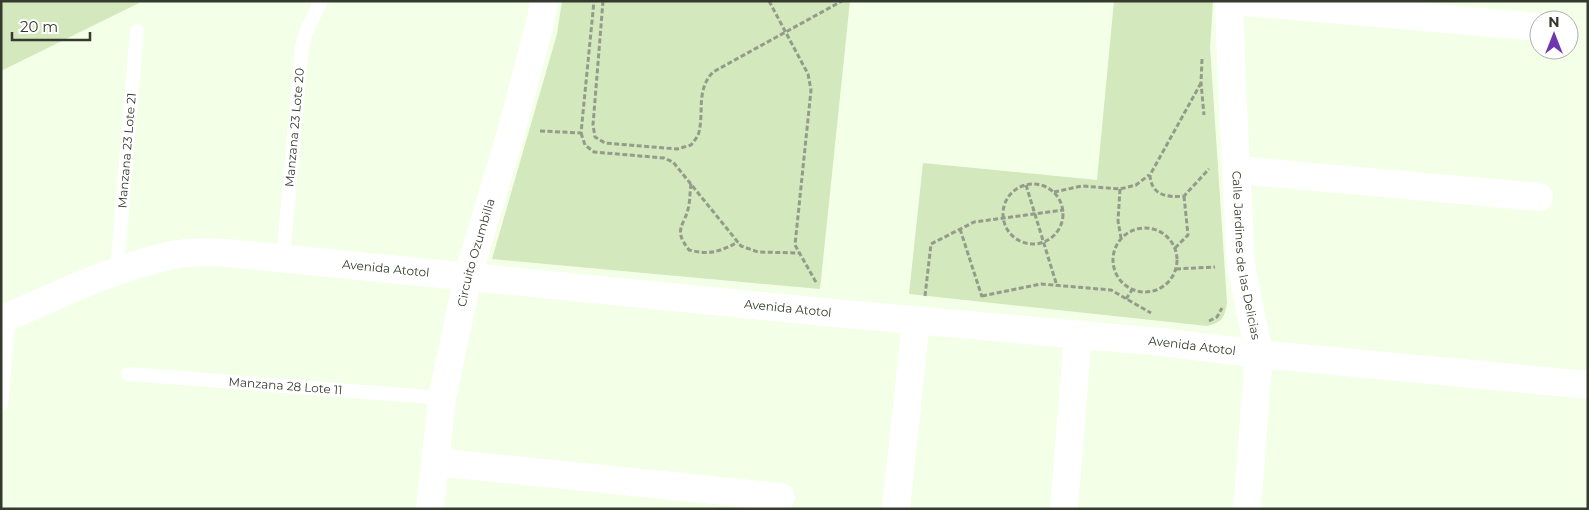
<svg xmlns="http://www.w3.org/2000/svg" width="1589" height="510" viewBox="0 0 1589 510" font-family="Montserrat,sans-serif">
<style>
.green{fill:#d3e8bd}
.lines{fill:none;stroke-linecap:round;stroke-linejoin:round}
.path{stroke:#939c8a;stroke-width:3;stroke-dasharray:5 2.5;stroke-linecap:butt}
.lane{stroke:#fff;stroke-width:14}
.street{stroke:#fff;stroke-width:28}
.labels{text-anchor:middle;stroke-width:5;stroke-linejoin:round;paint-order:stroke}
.street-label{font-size:12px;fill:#343a2e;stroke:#fff}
</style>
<rect width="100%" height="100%" fill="#f3ffe7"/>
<g class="green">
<polygon points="1,1 143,1 1,71"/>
<polygon points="562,1 850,1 820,289 492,259 557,34"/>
<path d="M1114,1H1213L1210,47L1227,303C1224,319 1222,322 1207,326L909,294L923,163L1097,180Z"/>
</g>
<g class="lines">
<g class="path">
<path d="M603,1L593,125L595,137L605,143L677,149L691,145C694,141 698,137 699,132C704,111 696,90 713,72L842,1"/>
<polyline points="769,1 808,74 811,90 795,245 817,284"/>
<polyline points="1202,59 1201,83 1204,115"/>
<path d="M1201,83L1150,175C1151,195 1167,198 1184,196L1209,169"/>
<polyline points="540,131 581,133 594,1"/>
<polyline points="581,133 585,145 594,152 664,158 673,162 741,246 758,252 799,253"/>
<circle cx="1033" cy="214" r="30"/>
<path d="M691,184C690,191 690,198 689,205C685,227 672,228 689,250C710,255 719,252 738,242"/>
<polyline points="1026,185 1057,286"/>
<polyline points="1120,189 1118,221 1121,238"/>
<polyline points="1054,192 1082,186 1120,189 1136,185 1149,175"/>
<circle cx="1145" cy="260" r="32"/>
<polyline points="960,229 982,297"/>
<polyline points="1175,248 1188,235 1184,196"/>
<polyline points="1176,269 1215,267"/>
<polyline points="925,296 931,244 974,222 1064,210"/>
<polyline points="982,296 1041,284 1111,290 1151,313"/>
<polyline points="1126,299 1132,290"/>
<polyline points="1209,321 1217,317 1222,308"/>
</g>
<g class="lane">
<path id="s1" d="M283,258L302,47L306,32L321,1"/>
<path id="s2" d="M117,270L137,31"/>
<path id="s3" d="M128,374L442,398"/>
<polyline points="1,405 9,316"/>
</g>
<g class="street">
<path id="s4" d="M1229,1L1232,86L1241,265L1259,354L1247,509"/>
<polyline points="1234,1 1539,27"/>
<polyline points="1237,170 1539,197"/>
<path id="s5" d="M1,320C59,295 116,266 178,254C194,251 212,252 228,253L834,313L1161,342L1259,354L1588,385"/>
<polyline points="435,462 781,497"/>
<path id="s6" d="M430,509L442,398L468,276L512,129L541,19L544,1"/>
<polyline points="896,509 916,321"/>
<polyline points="1064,509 1078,335"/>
</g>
</g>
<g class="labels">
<g class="street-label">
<text dy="4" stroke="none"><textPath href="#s1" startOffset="131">Manzana 23 Lote 20</textPath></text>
<text dy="4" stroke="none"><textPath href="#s2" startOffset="120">Manzana 23 Lote 21</textPath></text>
<text dy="4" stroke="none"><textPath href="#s6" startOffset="261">Circuito Ozumbilla</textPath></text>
<text dy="4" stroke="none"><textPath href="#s4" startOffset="255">Calle Jardines de las Delicias</textPath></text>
<text dy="4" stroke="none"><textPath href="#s5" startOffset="398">Avenida Atotol</textPath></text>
<text dy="4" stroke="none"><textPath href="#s5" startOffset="802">Avenida Atotol</textPath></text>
<text dy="4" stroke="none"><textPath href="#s5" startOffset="1208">Avenida Atotol</textPath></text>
<text dy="4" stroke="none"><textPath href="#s3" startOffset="158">Manzana 28 Lote 11</textPath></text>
</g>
</g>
<rect width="1589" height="510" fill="none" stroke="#343a2e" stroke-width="5"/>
<g transform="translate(1554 35)"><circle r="24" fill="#ffffff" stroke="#aeb0ab"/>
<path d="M0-4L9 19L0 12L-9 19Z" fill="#6f37ae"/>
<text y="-8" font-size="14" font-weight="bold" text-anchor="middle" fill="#343a2e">N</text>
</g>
<path d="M12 32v8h78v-8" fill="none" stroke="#343a2e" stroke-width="2.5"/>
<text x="20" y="32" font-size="15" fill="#343a2e" stroke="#ffffff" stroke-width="4" paint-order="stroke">20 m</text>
</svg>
